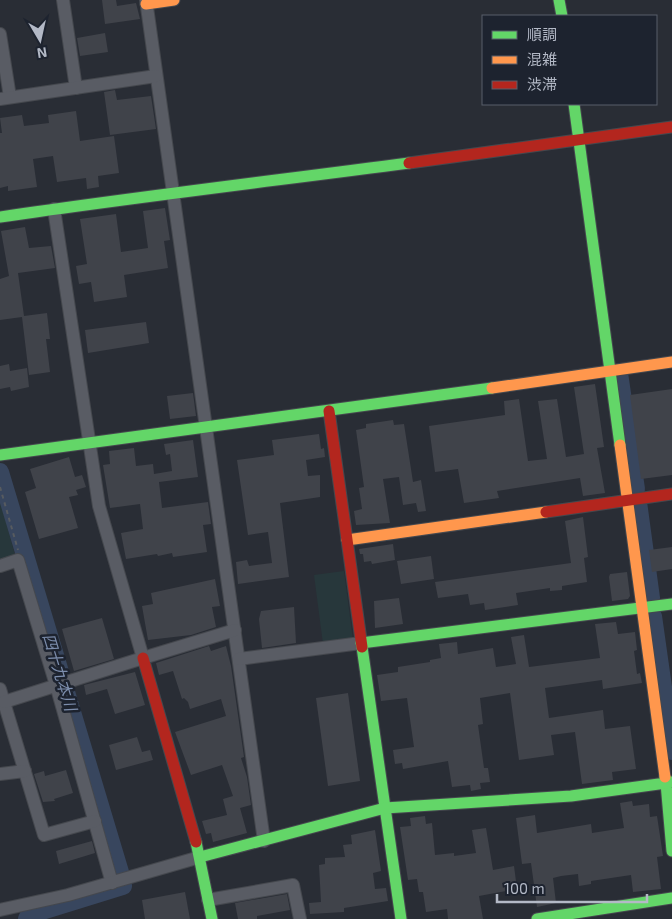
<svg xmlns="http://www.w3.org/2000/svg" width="672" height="919" viewBox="0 0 672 919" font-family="'Exo 2','Noto Sans JP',sans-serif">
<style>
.green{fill:#27373b}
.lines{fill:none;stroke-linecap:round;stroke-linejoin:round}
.river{stroke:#38465e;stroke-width:18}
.building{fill:#40434a}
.street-casing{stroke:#45484e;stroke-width:14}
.fast-casing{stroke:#45484e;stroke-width:13}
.slow-casing{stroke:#45484e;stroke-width:13}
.jam-casing{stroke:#45484e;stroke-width:13}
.path{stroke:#575b60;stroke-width:2;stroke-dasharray:4 4;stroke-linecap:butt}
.street{stroke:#595c64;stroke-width:12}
.fast{stroke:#63d668;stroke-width:11}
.slow{stroke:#ff974d;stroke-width:11}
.jam{stroke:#b3261e;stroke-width:11}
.labels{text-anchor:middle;stroke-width:5;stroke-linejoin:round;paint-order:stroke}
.water-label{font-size:16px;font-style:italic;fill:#7c8dac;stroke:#1d232f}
</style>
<rect width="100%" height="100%" fill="#292d35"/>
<g class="green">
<polygon points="0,500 15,555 0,559"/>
<polygon points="344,571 353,640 323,644 314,575"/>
</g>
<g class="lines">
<g class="river">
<polyline points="619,373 636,489"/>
<polyline points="0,472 120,872"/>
<polyline points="638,502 651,598"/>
<polyline points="653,616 672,751"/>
<polyline points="27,919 29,915 123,886"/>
</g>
</g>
<g class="building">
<polygon points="102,0 116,0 117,6 136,3 140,19 105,24"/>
<polygon points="105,33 108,52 80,56 77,38"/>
<polygon points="115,90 117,100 151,96 156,129 110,135 104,92"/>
<polygon points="76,111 80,141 114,136 119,173 98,176 99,187 87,189 86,178 57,182 53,156 33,159 37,187 8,191 8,186 0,188 0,133 2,133 0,118 22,115 24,126 49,123 48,115"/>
<polygon points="165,208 170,240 164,241 168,268 124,275 127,297 94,302 91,282 79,284 76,266 87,264 80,219 116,214 121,252 148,248 143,211"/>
<polygon points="25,227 29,248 51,246 55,268 18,273 24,316 47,313 50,339 46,339 50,372 29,375 22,317 0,320 0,279 9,276 1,231"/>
<polygon points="146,322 149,343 88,353 85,330"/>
<polygon points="9,364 10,371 27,368 29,387 11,391 10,387 0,389 0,366"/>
<polygon points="595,384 604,447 597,448 605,493 583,496 580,478 497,491 499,498 464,503 458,469 435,472 429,426 505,415 504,401 519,399 528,461 547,459 538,401 557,399 566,457 584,454 574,387"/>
<polygon points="672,389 672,475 641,479 630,395"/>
<polygon points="193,393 196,416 170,419 167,396"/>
<polygon points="393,420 394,425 404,424 413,482 421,480 426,511 418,512 416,503 403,505 399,477 383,479 390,523 356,525 354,511 362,509 359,488 364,487 356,430 366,428 366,424"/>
<polygon points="319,434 321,449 324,448 325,457 306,460 308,476 320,475 320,497 280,503 289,577 238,584 236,562 247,560 249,566 272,563 268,532 248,535 237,460 274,455 272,440"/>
<polygon points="193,440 198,477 159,482 162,508 208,502 211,524 203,525 207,552 173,557 172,553 158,556 157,554 126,559 121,533 143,529 140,504 110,508 103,465 110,464 109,451 134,448 136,466 153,464 154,474 172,471 170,454 166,455 164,444"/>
<polygon points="69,457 75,477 82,475 86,487 76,490 78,495 69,497 78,528 39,539 25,492 36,488 30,469"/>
<polygon points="583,517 588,557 584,558 587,582 562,586 562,590 550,591 550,588 516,593 518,605 485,610 484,603 470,605 468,594 438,598 435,582 571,563 565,521"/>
<polygon points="393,544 395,560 372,564 371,561 364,562 363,554 360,554 359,549"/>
<polygon points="672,547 672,569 652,572 649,550"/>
<polygon points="431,556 434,579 401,584 397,561"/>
<polygon points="627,572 630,596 628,599 612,601 609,577 610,574"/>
<polygon points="215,579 220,606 212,607 216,627 191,635 148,640 142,606 153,604 151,593"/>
<polygon points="399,598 403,624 375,628 374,601"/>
<polygon points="294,607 296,643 262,648 259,619 261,611"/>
<polygon points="102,618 114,659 74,671 62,629"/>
<polygon points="616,622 618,634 635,632 637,650 634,651 637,674 640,673 642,683 603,689 602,680 545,688 549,718 603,710 605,729 630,726 636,769 612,772 613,780 582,784 575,732 551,735 554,755 519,760 510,693 480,698 483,724 478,725 484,768 488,768 490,782 480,783 481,789 471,791 470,785 452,787 448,761 403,769 402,763 395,764 393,750 414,747 407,698 381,701 377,675 398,672 398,667 430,662 430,660 441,658 439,644 457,642 458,654 493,648 496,667 516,664 511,637 524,635 529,667 600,658 595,624"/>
<polygon points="209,646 211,651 226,646 231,666 244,757 241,758 247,777 251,805 240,808 247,833 213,842 211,833 206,834 202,821 227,815 223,799 233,796 222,765 191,775 175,732 226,716 221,699 190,709 188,702 184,698 182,699 173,671 159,675 156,663"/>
<polygon points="135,672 145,705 115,714 107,689 86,695 84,685"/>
<polygon points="348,693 360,781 328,786 316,698"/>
<polygon points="137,737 142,752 150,750 153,760 116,770 109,745"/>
<polygon points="66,770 73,793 54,799 55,801 43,802 34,774 44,771 45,776"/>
<polygon points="632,801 633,806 649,804 650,817 657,816 663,856 657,857 661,889 633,892 631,875 591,881 591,884 579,886 578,874 561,876 553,878 556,903 537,907 531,863 522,864 516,818 535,815 537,833 591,824 592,833 624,828 620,803"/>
<polygon points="425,816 426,824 432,823 435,855 454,853 454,856 476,853 472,830 486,828 493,870 514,866 517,889 479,896 483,919 448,919 447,909 426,912 423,892 419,892 417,879 408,880 400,827 411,826 410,818"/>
<polygon points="375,830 381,871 373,873 375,889 386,888 388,901 344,908 344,912 310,914 309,903 321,902 319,865 325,864 325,858 345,857 343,845 352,844 351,835"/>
<polygon points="92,841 95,853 59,864 56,851"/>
<polygon points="185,892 190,919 145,919 142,900"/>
<polygon points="287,894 290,910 257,916 257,919 238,919 235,903"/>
</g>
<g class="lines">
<defs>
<g id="street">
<polyline points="63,0 76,88"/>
<polyline points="146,0 264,841"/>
<polyline points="0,34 10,97"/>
<polyline points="0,99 156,76"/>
<polyline points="0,566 18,560 56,685 112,883"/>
<polyline points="143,658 235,630"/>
<polyline points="239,659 361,643"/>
<polyline points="0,689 44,835 95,821"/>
<polyline points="4,702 143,658 99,506 54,209"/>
<polyline points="0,774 25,771"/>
<polyline points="208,900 293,885 300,919"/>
<polyline points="0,910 68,895 200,857"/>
</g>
<g id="fast">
<polyline points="559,0 562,16"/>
<polyline points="574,104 620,445"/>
<path d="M0,217C136,197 272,181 409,163"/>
<polyline points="0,455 492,388"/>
<polyline points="361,643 672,604"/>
<polyline points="362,647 401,919"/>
<polyline points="672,782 666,783 672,851"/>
<polyline points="196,842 212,919"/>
<polyline points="200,857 385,808 571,796 666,783 665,777"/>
<polyline points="537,919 672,898"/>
</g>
<g id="slow">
<polyline points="146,4 174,0"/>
<polyline points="492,388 672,362"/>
<polyline points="620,445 665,777"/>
<polyline points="347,540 546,512"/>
</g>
<g id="jam">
<polyline points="409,163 672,127"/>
<polyline points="329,411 362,647"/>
<polyline points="546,512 672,494"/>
<polyline points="143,658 196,842"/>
</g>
</defs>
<use href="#street" class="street-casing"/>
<use href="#fast" class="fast-casing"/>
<use href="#slow" class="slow-casing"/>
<use href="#jam" class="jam-casing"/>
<polyline class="path" points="0,487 18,550"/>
<use href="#street" class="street"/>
<use href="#fast" class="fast"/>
<use href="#slow" class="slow"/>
<use href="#jam" class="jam"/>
</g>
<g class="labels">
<g class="water-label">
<text transform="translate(60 672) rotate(73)" y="6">四十九本川</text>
</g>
</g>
<rect x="482" y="15" width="175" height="90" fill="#1d232f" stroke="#595f6b"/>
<rect x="492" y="31" width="25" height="8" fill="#63d668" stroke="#595f6b"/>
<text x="527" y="40" font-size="15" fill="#b3b9c6">順調</text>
<rect x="492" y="56" width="25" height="8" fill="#ff974d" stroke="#595f6b"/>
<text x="527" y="65" font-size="15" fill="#b3b9c6">混雑</text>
<rect x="492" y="81" width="25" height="8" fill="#b3261e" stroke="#595f6b"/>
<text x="527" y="90" font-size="15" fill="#b3b9c6">渋滞</text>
<g transform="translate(40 40) rotate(171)" stroke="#1d232f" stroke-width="4" paint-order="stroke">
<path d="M0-4L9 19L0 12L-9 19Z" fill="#b3b9c6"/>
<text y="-8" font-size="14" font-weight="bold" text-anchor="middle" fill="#b3b9c6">N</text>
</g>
<path d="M497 894v8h150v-8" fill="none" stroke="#b3b9c6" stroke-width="2.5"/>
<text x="504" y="894" font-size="15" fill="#b3b9c6" stroke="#1d232f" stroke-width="4" paint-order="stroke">100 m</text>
</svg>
